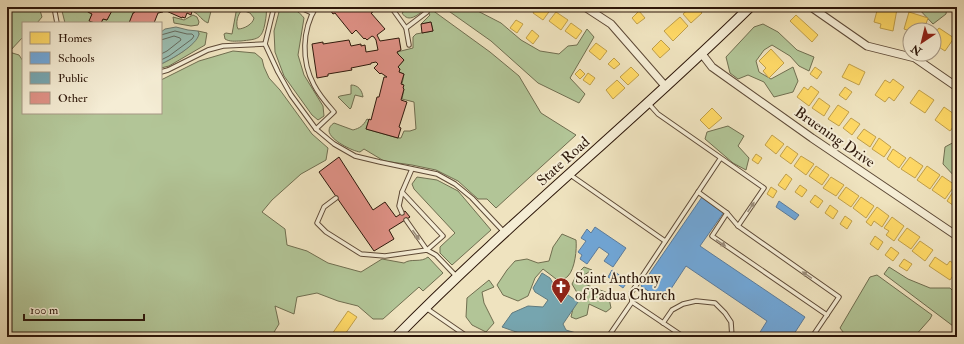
<svg xmlns="http://www.w3.org/2000/svg" width="964" height="344" viewBox="0 0 964 344" font-family="'IM FELL Double Pica',serif">
<style>
.green{fill:#b2c597;stroke:#706e50;fill-rule:evenodd}
.water{fill:#9abeb2;stroke:#6e7b6f}
.homes{fill:#ffd966;stroke:#c09f4a}
.schools{fill:#6fa8dc;stroke:#5b7c9d}
.public{fill:#76a5af;stroke:#607a7e}
.lines{fill:none;stroke-linecap:round;stroke-linejoin:round}
.shore{stroke:#646a5e;stroke-width:1}
.building{fill:#df9186;stroke:#2d170a}
.service-casing{stroke:#5e4a37;stroke-width:5.5}
.minor-casing{stroke:#5e4a37;stroke-width:9}
.secondary-casing{stroke:#2d170a;stroke-width:11}
.service{stroke:#f5edd5;stroke-width:3.5}
.minor{stroke:#f5edd5;stroke-width:7}
.secondary{stroke:#f5edd5;stroke-width:9}
.oneway{fill:#9b8d7a}
.labels{text-anchor:middle;stroke-width:4;stroke-linejoin:round;paint-order:stroke}
.street-label{font-size:15px;fill:#2d170a;stroke:#f5edd5}
.poi-label{font-size:15px;fill:#2d170a;stroke:#f5edd5;text-anchor:start}
</style>
<rect width="100%" height="100%" fill="#efe3bf"/>
<filter id="stains"><feTurbulence type="fractalNoise" baseFrequency=".005" numOctaves="4"/><feColorMatrix values="0 0 0 0 .2 0 0 0 0 .09 0 0 0 0 .02 0 0 0 .5 -.17"/></filter>
<radialGradient id="worn" r=".72"><stop offset=".6" stop-color="#630" stop-opacity="0"/><stop offset="1" stop-color="#630" stop-opacity=".3"/></radialGradient>
<g class="green">
<path d="M7,7H39L42,17L37,23H23V37L9,52L19,55L23,61V113H161V80L199,61L233,51L255,53L262,59L264,67L269,78L280,90L312,134L328,148L326,160L301,174L272,200L262,212L285,229L287,245L307,251L328,263L361,272L382,259L404,263C411,258 421,263 428,257L443,273L423,291L419,287L383,319H373L358,306L338,301L317,293L297,297L294,314L275,306L279,324L271,337H216L211,336L193,337H7Z"/>
<polygon points="61,7 78,7 92,14 90,21 95,23 65,23"/>
<polygon points="112,7 136,7 130,23 101,23 103,19 107,20"/>
<path d="M199,7H212L208,23C201,20 200,15 194,12L195,9Z"/>
<path d="M237,7H266C267,13 266,17 265,23C262,40 257,39 241,41C235,41 230,42 225,39L224,34L226,33L232,34ZM242,10L250,13L254,18C253,24 244,29 238,29C235,23 238,14 242,10Z"/>
<path d="M283,7C291,7 299,11 304,18L298,55L304,75L323,106L324,116L318,120L312,115L284,76L275,52L274,31L280,8Z"/>
<path d="M405,7H428L490,52L519,76L541,113L576,135L496,208L487,199H478L458,181L436,170L412,165L384,161L364,149L360,152C352,151 330,140 329,131C329,127 331,125 334,123L353,130C360,128 363,126 367,119L369,120L366,129L398,138H401L404,131H410L416,129L414,102L402,99L404,89L403,88L402,84L404,74L399,72L400,69L398,67L404,60L398,54L397,52L413,48V37L416,34L433,31L431,22L421,24L430,15L426,9C418,14 409,24 402,13L407,9Z"/>
<polygon points="443,7 470,7 501,23 521,40 540,51 559,54 568,46 577,45 587,29 594,37 570,78 585,94 579,103 538,83 491,41"/>
<polygon points="917,7 947,7 946,14 933,24"/>
<polygon points="193,15 197,17 199,22 198,25 191,26 174,23 173,17 184,20"/>
<polygon points="763,24 778,32 797,50 814,57 809,71 799,66 790,56 772,45 764,50 756,61 759,72 771,79 793,67 798,81 793,92 774,97 764,82 748,75 738,79 730,73 726,57 754,27"/>
<path d="M198,31L207,33L205,45L169,66L161,68V64C175,57 192,48 199,34Z"/>
<path d="M351,85C358,85 362,90 363,97L355,95L351,108L350,109L338,97L340,96L351,94Z"/>
<polygon points="728,126 744,136 738,146 749,158 746,170 733,163 705,139 707,132"/>
<polygon points="956,141 957,142 957,179 943,164 945,147"/>
<polygon points="417,177 437,180 458,191 491,230 452,265 440,253 440,247 455,233 414,189 412,184"/>
<path d="M562,234L576,240C577,249 575,269 568,276C566,278 563,280 560,282L543,269L535,278L528,296L518,301L503,295L497,285L507,270L515,261L527,259L538,263L549,261L553,247Z"/>
<polygon points="584,267 592,270 581,277 582,283 608,293 611,308 606,312 589,304 587,315 576,319 571,317 574,304 579,296 572,284 577,274"/>
<polygon points="889,267 908,279 930,288 950,288 957,295 957,329 884,274"/>
<polygon points="877,275 932,315 930,319 914,337 847,337 840,328 870,277"/>
<polygon points="489,280 494,287 482,292 484,303 494,323 486,332 472,325 466,317 467,298"/>
</g>
<path class="water" d="M176,27L188,30L198,31L199,34C197,45 172,59 161,64V32L165,29Z"/>
<g class="homes">
<polygon points="537,7 549,7 551,9 543,20 533,13"/>
<polygon points="691,7 697,7 702,13 691,23 683,14"/>
<polygon points="878,7 888,7 897,9 893,31 880,28 881,24 874,22"/>
<polygon points="639,11 645,18 637,24 632,18"/>
<polygon points="556,12 568,20 561,30 549,21"/>
<polygon points="909,12 928,18 924,30 910,30 910,35 908,35 910,31 904,29"/>
<polygon points="796,15 818,35 812,42 790,21"/>
<polygon points="680,17 688,26 673,41 664,31"/>
<polygon points="516,20 523,24 517,33 510,28"/>
<polygon points="571,23 582,31 576,39 565,31"/>
<polygon points="939,28 954,38 945,51 934,44 934,34"/>
<polygon points="532,30 539,36 533,44 526,38"/>
<polygon points="661,40 670,49 660,58 652,49"/>
<polygon points="596,43 607,51 600,60 589,51"/>
<polygon points="771,49 784,63 769,78 763,71 766,68 759,61"/>
<polygon points="614,58 620,64 614,69 608,64"/>
<polygon points="849,64 865,72 859,85 842,77"/>
<polygon points="631,67 639,75 628,85 620,77"/>
<polygon points="815,67 822,72 817,79 810,74"/>
<polygon points="580,69 585,74 580,79 575,74"/>
<polygon points="588,73 595,78 590,85 583,80"/>
<polygon points="893,79 904,87 894,101 889,97 885,102 875,95 885,80 890,83"/>
<polygon points="617,80 625,88 613,99 606,90"/>
<polygon points="811,86 819,92 809,106 797,97 804,87 808,90"/>
<polygon points="845,87 852,92 846,100 839,95"/>
<polygon points="919,90 934,100 925,113 910,103"/>
<polygon points="819,98 830,106 824,116 812,108"/>
<polygon points="838,105 849,112 839,126 828,119"/>
<polygon points="944,107 957,116 957,122 950,131 935,120"/>
<polygon points="712,108 722,118 709,129 700,120"/>
<polygon points="851,118 860,124 852,135 843,128"/>
<polygon points="864,129 876,137 870,147 857,138"/>
<polygon points="772,135 784,144 776,154 765,145"/>
<polygon points="879,138 891,147 884,157 872,149"/>
<polygon points="787,146 798,154 791,164 780,156"/>
<polygon points="893,149 906,158 899,168 887,159"/>
<polygon points="756,154 762,158 758,164 752,160"/>
<polygon points="801,156 814,164 806,175 794,166"/>
<polygon points="910,157 923,166 915,178 901,169"/>
<polygon points="816,166 829,175 822,185 809,176"/>
<polygon points="927,166 940,175 930,189 917,180"/>
<polygon points="786,174 792,179 785,190 778,185"/>
<polygon points="942,176 955,185 945,199 932,190"/>
<polygon points="831,177 844,185 836,196 823,188"/>
<polygon points="800,185 807,190 802,197 795,192"/>
<polygon points="771,187 777,191 773,198 767,194"/>
<polygon points="846,187 859,196 851,207 838,198"/>
<polygon points="954,190 957,192 957,208 947,201"/>
<polygon points="815,195 823,201 818,208 810,202"/>
<polygon points="861,197 874,206 866,218 853,208"/>
<polygon points="830,205 838,211 833,219 825,213"/>
<polygon points="877,207 889,216 882,227 874,221 871,226 866,222"/>
<polygon points="845,216 852,221 847,229 840,224"/>
<polygon points="892,217 904,226 894,241 886,235 889,231 884,228"/>
<polygon points="907,228 920,237 911,249 898,240"/>
<polygon points="875,236 883,242 878,250 870,244"/>
<polygon points="920,241 933,250 925,261 912,251"/>
<polygon points="891,247 899,253 893,261 885,255"/>
<polygon points="935,257 947,265 950,261 957,266 957,270 950,280 929,266"/>
<polygon points="904,259 912,264 907,271 899,266"/>
<polygon points="348,311 357,317 343,337 337,337 332,334"/>
</g>
<g class="schools">
<polygon points="702,197 724,212 700,246 805,317 792,337 757,337 767,321 686,266 663,301 641,286"/>
<polygon points="779,201 799,215 795,220 776,207"/>
<polygon points="595,227 626,248 613,267 604,261 609,254 599,247 587,264 580,259 582,255 578,252 586,241 581,238 587,229 591,233"/>
<polygon points="612,270 628,281 623,288 608,277"/>
</g>
<polygon class="public" points="542,273 550,278 554,285 578,302 563,324 566,330 576,333 576,337 522,337 522,334 502,327 512,313 528,306 543,307 548,300 535,292 533,288"/>
<g class="lines">
<g class="shore">
<polyline points="161,35 175,31 187,34 192,34 194,36 192,39 169,56 161,60"/>
<polyline points="161,40 174,36 180,38 181,40 167,51 161,54"/>
</g>
</g>
<g class="building">
<polygon points="90,7 114,7 107,20 103,19 101,23 95,23 89,21 92,14 88,12"/>
<polygon points="137,7 193,7 191,15 187,13 185,18 182,17 182,18 164,10 163,12 158,13 154,23 129,23 133,13 134,13"/>
<polygon points="328,7 369,7 373,12 371,13 385,29 377,35 380,41 399,38 401,50 397,52 398,54 404,60 398,67 400,69 399,72 404,74 401,84 404,85 403,88 404,89 401,100 407,102 399,127 401,128 398,138 366,129 369,119 371,120 377,97 379,97 384,77 387,77 381,73 380,74 374,68 378,64 376,62 371,63 371,64 351,68 352,70 328,74 328,76 317,78 312,44 323,42 323,44 349,40 351,46 361,44 361,46 365,45 366,52 378,50 376,40 374,37 372,36 367,40 365,38 364,39 356,30 352,34 335,13 333,14"/>
<polygon points="431,22 433,31 422,33 421,24"/>
<polygon points="339,157 373,210 385,202 396,217 405,211 410,217 389,230 394,239 374,251 319,172"/>
</g>
<g class="lines">
<defs>
<g id="service">
<polyline points="54,7 57,23"/>
<polyline points="274,7 265,44 278,72 291,95 316,129 334,144 355,156 380,162 437,174 455,184 472,198 504,232"/>
<polyline points="299,7 312,13"/>
<path d="M316,7C302,30 301,61 314,85C319,95 327,104 334,112L316,129"/>
<polyline points="391,7 406,28 409,45"/>
<polyline points="406,28 427,12"/>
<polyline points="161,72 168,70 208,50 223,46 265,44"/>
<polyline points="649,104 658,114 764,188 738,226"/>
<polyline points="569,174 665,241"/>
<polyline points="698,192 727,213 738,226 839,297 812,337"/>
<polyline points="336,198 324,207 317,223 326,232 361,254 385,256 427,250 436,255 456,276"/>
<polyline points="402,213 399,206 402,192"/>
<polyline points="727,213 712,236 827,315"/>
<polyline points="406,220 427,250 443,236 402,192 412,169"/>
<polyline points="426,308 468,337"/>
<polyline points="663,323 672,310 683,304 696,301 715,303 725,313 731,322 732,337"/>
<polyline points="608,337 632,302"/>
<polyline points="684,337 632,302 631,293 720,159"/>
</g>
<g id="minor">
<polyline points="585,7 611,24 666,87"/>
<polyline points="811,7 867,46 915,58 957,87"/>
<polyline points="702,54 712,67 812,138 957,236"/>
</g>
<path id="secondary" d="M396,337C509,222 635,120 750,7"/>
</defs>
<use href="#service" class="service-casing"/>
<use href="#minor" class="minor-casing"/>
<use href="#secondary" class="secondary-casing"/>
<use href="#service" class="service"/>
<use href="#minor" class="minor"/>
<use href="#secondary" class="secondary"/>
</g>
<defs><path id="oneway-solid" d="M-6-.8H1V-3.2L6.5 0L1 3.2V.8H-6Z"/></defs>
<g class="oneway">
<use href="#oneway-solid" transform="translate(751 207) rotate(-56)"/>
<use href="#oneway-solid" transform="translate(416 235) rotate(55)"/>
<use href="#oneway-solid" transform="translate(721 243) rotate(35)"/>
<use href="#oneway-solid" transform="translate(807 275) rotate(-145)"/>
</g>
<defs>
<symbol id="church-pin" viewBox="-11 -11 22 30"><path d="M0 17L-7.5 6A9.5 9.5 0 1 1 7.5 6Z" fill="#8f2418" stroke="#f5edd5"/><path d="M-1.2-6h2.4v3.5h3.3v2.4h-3.3V6h-2.4V-.1h-3.3v-2.4h3.3Z" fill="#fff"/></symbol>
</defs>
<g fill-rule="evenodd">
<use href="#church-pin" x="550" y="276" width="22" height="30"/>
</g>
<g class="labels">
<g class="street-label">
<text transform="translate(835 137) rotate(35)" y="5">Bruening Drive</text>
<text transform="translate(563 161) rotate(-42)" y="5">State Road</text>
</g>
<g class="poi-label">
<text x="575" y="283">Saint Anthony<tspan x="575" dy="17">of Padua Church</tspan></text>
</g>
</g>
<rect width="964" height="344" fill="none" stroke="#efe3bf" stroke-width="24"/>
<rect x="8" y="8" width="948" height="328" fill="none" stroke="#2d170a" stroke-width="2"/>
<rect x="12" y="12" width="940" height="320" fill="none" stroke="#2d170a"/>
<rect x="22" y="22" width="140" height="92" fill="#f5edd5" stroke="#a59784"/>
<rect x="30" y="32" width="20" height="12" fill="#ffd966" stroke="#a59784"/>
<text x="58" y="42" font-size="12" fill="#2d170a">Homes</text>
<rect x="30" y="52" width="20" height="12" fill="#6fa8dc" stroke="#a59784"/>
<text x="58" y="62" font-size="12" fill="#2d170a">Schools</text>
<rect x="30" y="72" width="20" height="12" fill="#76a5af" stroke="#a59784"/>
<text x="58" y="82" font-size="12" fill="#2d170a">Public</text>
<rect x="30" y="92" width="20" height="12" fill="#df9186" stroke="#a59784"/>
<text x="58" y="102" font-size="12" fill="#2d170a">Other</text>
<g transform="translate(922 42) rotate(215)"><circle r="19" fill="#f5edd5" stroke="#a59784"/>
<path d="M0-3L7 15L0 10L-7 15Z" fill="#8f2418"/>
<text y="-6" font-size="11" font-weight="bold" text-anchor="middle" fill="#2d170a">N</text>
</g>
<path d="M24 314v6h120v-6" fill="none" stroke="#2d170a" stroke-width="2"/>
<text x="30" y="314" font-size="12" fill="#2d170a" stroke="#f5edd5" stroke-width="3" paint-order="stroke">100 m</text>
<rect width="100%" height="100%" filter="url(#stains)"/>
<rect width="100%" height="100%" fill="url(#worn)"/>
</svg>
